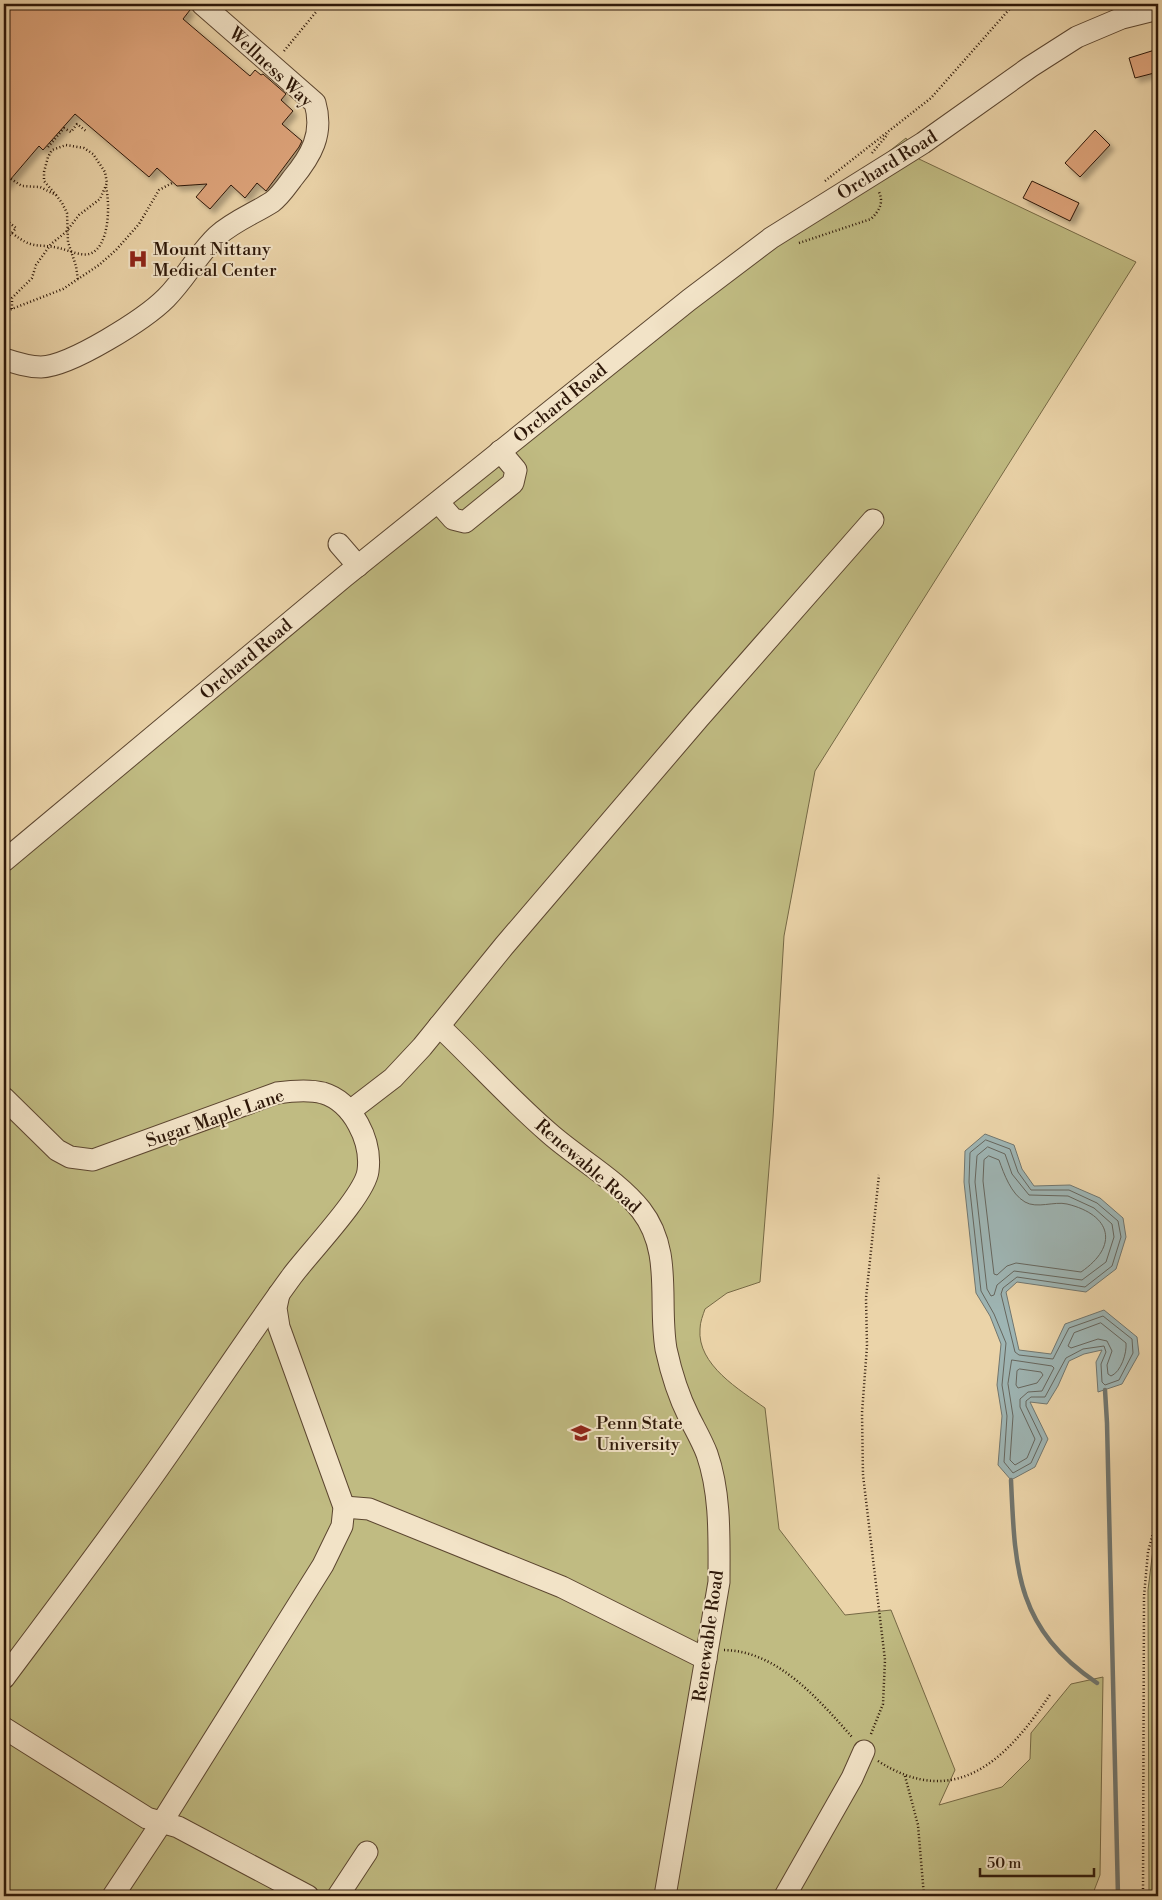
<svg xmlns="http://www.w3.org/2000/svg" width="1162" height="1900" viewBox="0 0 1162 1900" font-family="'Libre Bodoni',serif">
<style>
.green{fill:#c0bb82;stroke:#766945}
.water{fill:#9eb5b4;stroke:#71766f}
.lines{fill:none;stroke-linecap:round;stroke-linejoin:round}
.shore{stroke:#66665e;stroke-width:1}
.stream{stroke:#71766f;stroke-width:4.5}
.building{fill:#dda37a;stroke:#2d1708;filter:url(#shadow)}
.minor-casing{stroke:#5c4630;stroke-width:23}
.path{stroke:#2d1708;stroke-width:2.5;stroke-dasharray:1 2.5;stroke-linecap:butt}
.minor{stroke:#f2e3c7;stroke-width:21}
.labels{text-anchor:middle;stroke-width:4;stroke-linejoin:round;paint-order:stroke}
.street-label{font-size:18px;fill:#2d1708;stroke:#f2e3c7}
.poi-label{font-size:18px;fill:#2d1708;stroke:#f2e3c7;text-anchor:start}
</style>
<defs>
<filter id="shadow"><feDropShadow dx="4.5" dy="4.5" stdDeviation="2.5" flood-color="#0004"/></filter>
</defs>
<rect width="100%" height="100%" fill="#ebd4a9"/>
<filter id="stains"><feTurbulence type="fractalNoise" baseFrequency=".004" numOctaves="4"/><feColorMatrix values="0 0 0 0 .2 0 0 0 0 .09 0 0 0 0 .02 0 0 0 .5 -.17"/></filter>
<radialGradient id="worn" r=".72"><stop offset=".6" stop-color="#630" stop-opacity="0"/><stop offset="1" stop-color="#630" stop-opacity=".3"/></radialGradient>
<g class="green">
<path d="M906,138L919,159L1136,262L815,771L784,936L773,1118L760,1282L727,1293L705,1309C703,1315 700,1322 700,1329C697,1365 740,1390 765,1408L779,1529L845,1615L891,1610L955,1770L939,1805L1002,1787L1030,1759L1031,1733L1071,1684L1103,1677L1100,1875L1092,1896H4V848Z"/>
<polygon points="1158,1534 1158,1896 1149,1896 1148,1590 1154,1541"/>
</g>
<polygon class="water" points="985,1134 1014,1145 1022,1169 1034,1186 1070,1185 1100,1198 1123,1218 1126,1237 1116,1269 1086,1292 1017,1282 1006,1292 1019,1350 1051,1354 1065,1324 1104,1310 1137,1337 1139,1354 1122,1384 1098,1392 1096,1362 1102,1350 1084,1354 1069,1361 1058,1386 1047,1404 1030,1402 1048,1439 1035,1467 1011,1480 998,1465 1002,1416 997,1385 1001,1344 990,1316 976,1293 964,1182 965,1151"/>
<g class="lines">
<g class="shore">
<polygon points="986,1140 1010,1149 1018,1172 1031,1190 1069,1190 1097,1203 1118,1221 1121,1237 1112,1266 1085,1287 1017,1277 1003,1288 1001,1294 1015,1352 1019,1355 1053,1359 1069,1328 1103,1316 1132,1339 1133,1353 1119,1380 1105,1385 1102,1382 1101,1364 1106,1352 1104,1346 1083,1349 1066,1358 1045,1397 1031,1397 1026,1401 1026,1406 1042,1439 1031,1463 1013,1473 1004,1462 1007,1416 1002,1385 1006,1343 994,1314 981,1291 969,1182 970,1153"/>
<polygon points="988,1147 1005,1154 1012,1174 1029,1195 1068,1196 1094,1208 1112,1224 1114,1237 1106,1262 1082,1280 1014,1271 997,1285 994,1295 991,1296 987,1289 975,1182 977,1156"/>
<path d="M989,1156L999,1160C1004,1174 1011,1194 1025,1202C1037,1209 1054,1201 1067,1204C1112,1215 1119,1246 1081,1272L1016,1263L1007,1266L997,1275L994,1274L983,1181L984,1160Z"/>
<path d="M1101,1323L1126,1343C1127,1353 1121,1372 1111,1376L1108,1374L1107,1365L1112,1351L1107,1341L1098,1339L1071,1348L1068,1346L1074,1333Z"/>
<polygon points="1012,1360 1052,1366 1054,1368 1042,1391 1028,1392 1020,1399 1020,1407 1035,1439 1027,1458 1015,1465 1010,1460 1013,1416 1008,1384"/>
<polygon points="1020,1369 1041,1372 1043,1375 1037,1383 1018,1388 1016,1385 1017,1371"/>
</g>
<g class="stream">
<polyline points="1105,1390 1107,1423 1118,1896"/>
<path d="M1011,1480C1015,1570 1016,1628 1097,1683"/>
</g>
</g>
<g class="building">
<polygon points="4,4 183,4 190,10 183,19 250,76 255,70 261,75 263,74 286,94 281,100 293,111 282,124 302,141 299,147 266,191 257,183 245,198 231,185 210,209 196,197 207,184 177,186 157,168 149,177 75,114 43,150 39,146 4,187"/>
<polygon points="1158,49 1158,72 1135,78 1129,58"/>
<polygon points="1095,130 1110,145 1080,177 1065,163"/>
<polygon points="1032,181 1079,203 1070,221 1023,198"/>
</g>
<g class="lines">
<defs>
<g id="minor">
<path d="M4,359C16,363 28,367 41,367C71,366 145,319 166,298C185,279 198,254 217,236C234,221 253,214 272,202C280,196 286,187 292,179C311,156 324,134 315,103L202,4"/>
<polyline points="438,502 453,519 465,522 513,483 516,470 500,451"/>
<polyline points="339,544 358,566"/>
<polyline points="4,861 344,577 689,300 771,238 923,143 1030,67 1077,37 1122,18 1158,9"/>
<path d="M439,1026C476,1061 510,1099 548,1132C577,1158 616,1179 641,1210C673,1251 658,1301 666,1349C671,1372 678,1395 689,1417C695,1429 702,1441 707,1454C721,1494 719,1540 719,1582L665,1896"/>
<path d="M4,1098L57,1150L70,1157L93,1160L277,1093C291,1091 308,1089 323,1093C353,1102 372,1141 368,1171C365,1195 309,1253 292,1276C238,1350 189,1427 135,1501C92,1561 48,1619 4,1678"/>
<polyline points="350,1111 393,1078 422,1047 504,946 699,718 873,520"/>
<polyline points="344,1507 369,1509 562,1587 706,1659"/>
<polyline points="4,1728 147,1818 178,1827 308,1896"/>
<polyline points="113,1896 162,1822 323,1565 342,1526 344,1507 279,1327 276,1308 279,1294"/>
<polyline points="338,1896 367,1852"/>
<polyline points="785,1896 852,1778 864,1751"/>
</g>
</defs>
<use href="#minor" class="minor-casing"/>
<g class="path">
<polyline points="284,51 316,12"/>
<polyline points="48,147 64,128 71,132 77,124 86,131"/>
<polyline points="872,153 888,134"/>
<polyline points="8,177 22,186 40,187 56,195 62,203 67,213 68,242 76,266 78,280"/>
<polyline points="825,181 931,98 1014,4"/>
<polyline points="4,222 6,220 16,228 5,241 4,240"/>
<path d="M12,233C34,250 35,243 59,248C68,250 79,256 89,254C110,248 110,204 106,187"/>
<path d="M799,243L871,219C879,211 884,203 879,192"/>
<polyline points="12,309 12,298 32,278 36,265 51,244 66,232 79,215 100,199 107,183 105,172 93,154 84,148 66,145 52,150 48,157 44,172 44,181 56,195"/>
<polyline points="4,312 63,289 99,265 116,250 139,224 159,190 174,182"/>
<path d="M724,1650C778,1651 819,1700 852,1737"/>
<polyline points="871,1734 883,1704 885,1660 863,1475 862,1413 867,1346 866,1298 879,1175"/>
<path d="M878,1761C957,1812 1009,1757 1051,1693"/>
<polyline points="905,1776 918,1825 924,1896"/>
<polyline points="1143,1896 1144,1596 1148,1552 1158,1514"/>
</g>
<use href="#minor" class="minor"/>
</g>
<defs>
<symbol id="hospital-bare" viewBox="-9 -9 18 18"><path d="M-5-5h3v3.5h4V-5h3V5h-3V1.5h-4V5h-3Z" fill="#8f2418" stroke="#f2e3c7" stroke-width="2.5" paint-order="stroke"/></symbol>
<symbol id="university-bare" viewBox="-9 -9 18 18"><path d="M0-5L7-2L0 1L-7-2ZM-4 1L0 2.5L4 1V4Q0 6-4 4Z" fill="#8f2418" stroke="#f2e3c7" stroke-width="2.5" paint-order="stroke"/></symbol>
</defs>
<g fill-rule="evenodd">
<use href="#hospital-bare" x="124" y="245" width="28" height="28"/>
<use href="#university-bare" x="567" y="1419" width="28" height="28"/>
</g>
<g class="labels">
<g class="street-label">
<text transform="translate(271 67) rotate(43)" y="6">Wellness Way</text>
<text transform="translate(887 165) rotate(-32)" y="6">Orchard Road</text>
<text transform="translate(560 403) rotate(-39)" y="6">Orchard Road</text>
<text transform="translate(246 659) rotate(-40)" y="6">Orchard Road</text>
<text transform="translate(215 1118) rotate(-19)" y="6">Sugar Maple Lane</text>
<text transform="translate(588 1166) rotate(41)" y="6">Renewable Road</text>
<text transform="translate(708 1636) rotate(-82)" y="6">Renewable Road</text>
</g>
<g class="poi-label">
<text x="153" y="255">Mount Nittany<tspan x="153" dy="21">Medical Center</tspan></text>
<text x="596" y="1429">Penn State<tspan x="596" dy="21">University</tspan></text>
</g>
</g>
<rect width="1162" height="1900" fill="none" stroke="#ebd4a9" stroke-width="20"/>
<rect x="5" y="5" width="1152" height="1890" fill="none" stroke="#2d1708" stroke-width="2.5"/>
<rect x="10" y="10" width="1142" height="1880" fill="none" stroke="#2d1708"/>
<path d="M980 1868v8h114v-8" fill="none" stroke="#2d1708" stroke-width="2.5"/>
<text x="987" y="1868" font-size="15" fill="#2d1708" stroke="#f2e3c7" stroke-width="4" paint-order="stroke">50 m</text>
<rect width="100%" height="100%" filter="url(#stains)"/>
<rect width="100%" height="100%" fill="url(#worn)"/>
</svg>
